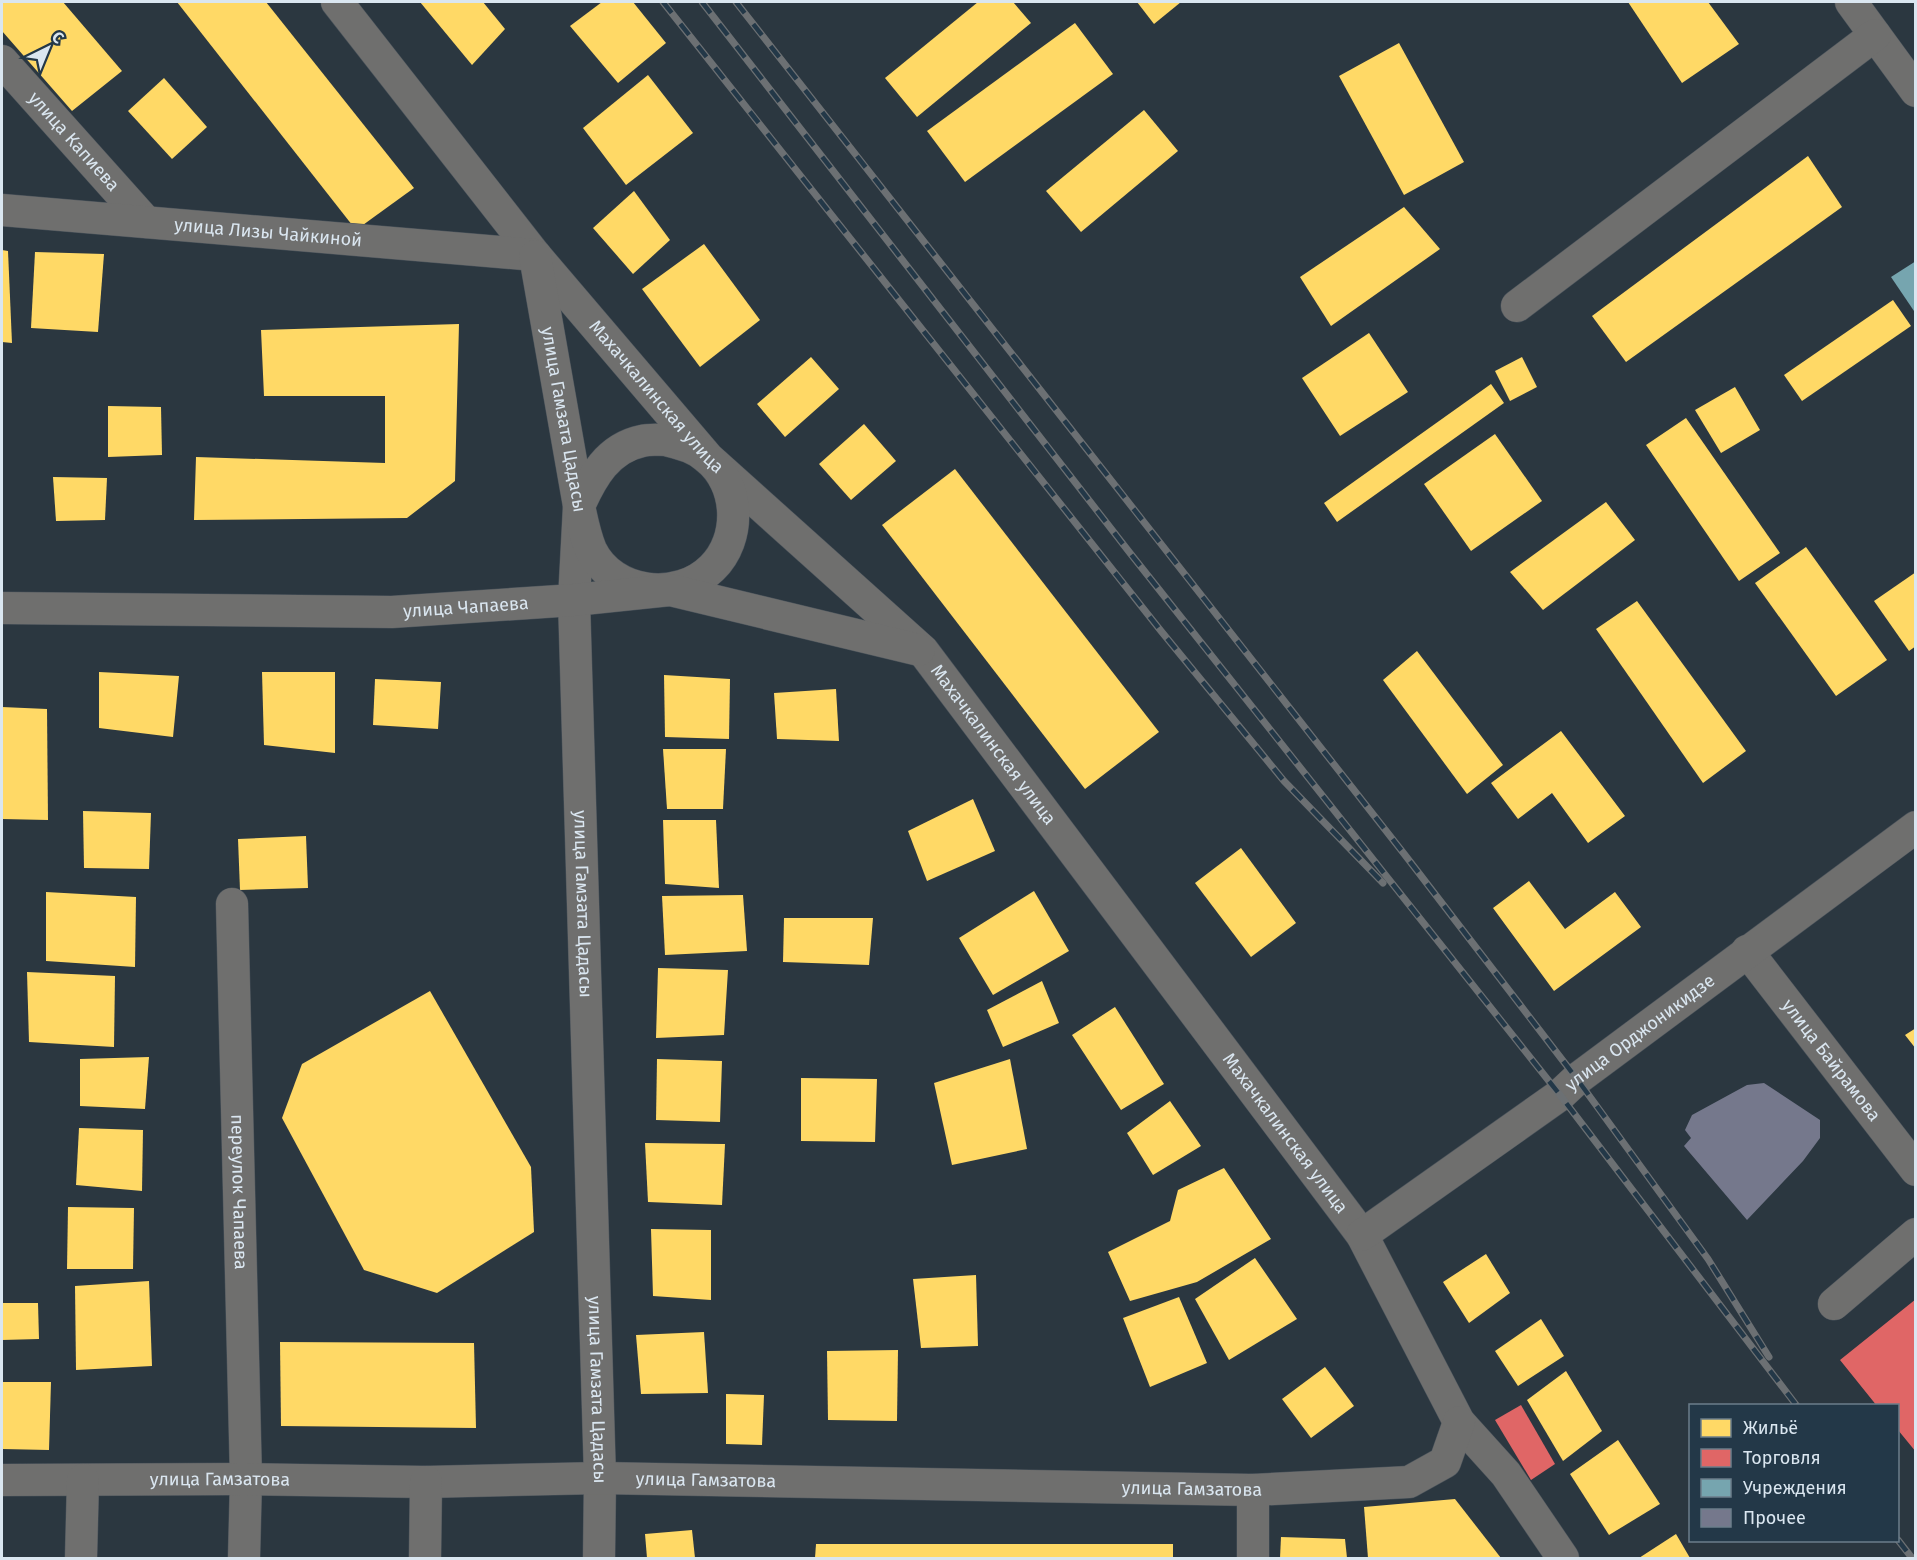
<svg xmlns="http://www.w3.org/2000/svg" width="1917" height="1560" viewBox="0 0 1917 1560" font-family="'Fira Sans',sans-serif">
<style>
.homes{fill:#ffd966}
.shops{fill:#e06666}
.public{fill:#76a5af}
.building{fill:#75788c}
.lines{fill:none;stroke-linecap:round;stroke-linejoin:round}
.minor-casing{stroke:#49525a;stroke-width:33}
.minor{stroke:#6f6f6e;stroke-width:32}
.rail-casing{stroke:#6c7073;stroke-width:7}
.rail{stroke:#233848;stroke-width:4.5;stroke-dasharray:14;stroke-linecap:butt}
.labels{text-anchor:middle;stroke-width:6;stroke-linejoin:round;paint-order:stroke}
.street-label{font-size:18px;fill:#dae6f0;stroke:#233848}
</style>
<rect width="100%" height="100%" fill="#2b3740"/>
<g class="homes">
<polygon points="2,2 63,2 122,71 72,111 2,31"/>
<polygon points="177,2 266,2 414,188 356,230"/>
<polygon points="420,2 483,2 505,29 472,65"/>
<polygon points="602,2 633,2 666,43 618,83 570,26"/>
<polygon points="978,2 1013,2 1031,23 917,117 885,78"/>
<polygon points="1137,2 1181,2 1154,24"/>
<polygon points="1628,2 1708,2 1739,44 1682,83"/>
<polygon points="1075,23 1113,74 965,182 927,131"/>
<polygon points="1399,43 1464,162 1404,195 1339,76"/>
<polygon points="648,75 693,133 626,185 583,128"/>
<polygon points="164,78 207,127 172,159 128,111"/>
<polygon points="1144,110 1178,151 1081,232 1046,191"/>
<polygon points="1808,156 1842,207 1626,362 1592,316"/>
<polygon points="634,191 670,240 633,274 593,228"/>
<polygon points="1404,207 1440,249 1331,326 1300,277"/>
<polygon points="704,244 760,320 700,367 642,289"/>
<polygon points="2,250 8,251 12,343 2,342"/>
<polygon points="35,252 104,254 98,332 31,328"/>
<polygon points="1893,300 1911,326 1802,401 1784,375"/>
<polygon points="459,324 455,481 407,518 194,520 196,457 385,463 385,396 264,396 261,330"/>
<polygon points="1369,333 1408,392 1340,436 1302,378"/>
<polygon points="811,357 839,389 785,437 757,404"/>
<polygon points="1522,357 1537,387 1510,401 1495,371"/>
<polygon points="1491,384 1504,403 1337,522 1324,503"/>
<polygon points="1735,387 1760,430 1721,453 1695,410"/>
<polygon points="108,406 161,407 162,455 108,457"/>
<polygon points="1686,418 1780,553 1739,581 1646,445"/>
<polygon points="864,424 896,461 851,500 819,464"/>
<polygon points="1495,434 1542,501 1471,551 1424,484"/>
<polygon points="955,469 1159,732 1085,789 882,525"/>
<polygon points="53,477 107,478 105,520 56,521"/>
<polygon points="1606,502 1635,540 1543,610 1510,572"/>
<polygon points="1806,547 1887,660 1836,696 1755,583"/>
<polygon points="1916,572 1916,646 1909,651 1874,601"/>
<polygon points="1637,601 1746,751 1703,783 1596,629"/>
<polygon points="1417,651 1503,765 1467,794 1383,680"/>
<polygon points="99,672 179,676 173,737 99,728"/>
<polygon points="262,672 335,672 335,753 264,745"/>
<polygon points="664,675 730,679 729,739 665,737"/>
<polygon points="375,679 441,682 438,729 373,725"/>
<polygon points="836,689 839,741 777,739 774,693"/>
<polygon points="2,707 47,709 48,820 2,819"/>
<polygon points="1561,731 1625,816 1588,843 1552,793 1518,819 1491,783"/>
<polygon points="663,749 726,749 723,809 667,809"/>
<polygon points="973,799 995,851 927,881 908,831"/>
<polygon points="83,811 151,813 149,869 84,868"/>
<polygon points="663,820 716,820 719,888 665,884"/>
<polygon points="306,836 308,888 240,890 238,839"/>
<polygon points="1241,848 1296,923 1251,957 1195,883"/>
<polygon points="1529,881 1565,929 1615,892 1641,927 1554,991 1493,908"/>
<polygon points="1034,891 1069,951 993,995 959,938"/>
<polygon points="46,892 136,897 135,967 46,961"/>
<polygon points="743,895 747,951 665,955 662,896"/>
<polygon points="784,918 873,918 869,965 783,962"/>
<polygon points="658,968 728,970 724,1035 656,1038"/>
<polygon points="27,972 115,976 114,1047 29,1042"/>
<polygon points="1042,981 1059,1023 1003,1047 987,1010"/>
<polygon points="430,991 531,1167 534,1232 437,1293 364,1270 282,1118 302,1064"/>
<polygon points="1115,1007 1164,1084 1121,1110 1072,1035"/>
<polygon points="1916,1028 1916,1049 1905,1035"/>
<polygon points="149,1057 145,1109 80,1106 80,1059"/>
<polygon points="657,1059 722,1061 720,1122 656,1120"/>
<polygon points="1010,1059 1027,1149 952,1165 934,1083"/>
<polygon points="801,1078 877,1079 875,1142 801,1141"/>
<polygon points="1170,1101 1201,1146 1153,1175 1127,1133"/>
<polygon points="79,1128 143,1130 142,1191 76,1185"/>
<polygon points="645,1143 725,1144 722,1205 648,1202"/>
<polygon points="1224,1168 1271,1239 1197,1282 1130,1301 1108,1252 1170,1221 1178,1190"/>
<polygon points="68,1207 134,1208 133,1269 67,1269"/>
<polygon points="651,1229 711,1230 711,1300 653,1296"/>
<polygon points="1486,1254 1510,1293 1469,1323 1443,1282"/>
<polygon points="1255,1258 1297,1319 1229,1360 1195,1299"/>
<polygon points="976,1275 978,1346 921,1348 913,1279"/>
<polygon points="149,1281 152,1366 76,1370 75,1286"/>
<polygon points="1179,1297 1207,1363 1150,1387 1123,1318"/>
<polygon points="2,1303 38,1303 39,1339 2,1340"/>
<polygon points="1541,1319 1564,1356 1518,1386 1495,1351"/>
<polygon points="704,1332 708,1393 641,1394 636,1335"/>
<polygon points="280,1342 474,1343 476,1428 281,1426"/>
<polygon points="898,1350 897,1421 828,1420 827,1351"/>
<polygon points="1325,1367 1354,1406 1311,1438 1282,1399"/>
<polygon points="1566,1371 1602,1431 1563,1461 1527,1400"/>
<polygon points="2,1382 51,1382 49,1450 2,1449"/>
<polygon points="726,1394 764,1395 762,1445 726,1444"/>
<polygon points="1618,1440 1660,1504 1609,1535 1570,1474"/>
<polygon points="1455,1499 1501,1558 1368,1558 1364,1507"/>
<polygon points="692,1530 695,1558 647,1558 645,1534"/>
<polygon points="1676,1534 1690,1558 1639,1558"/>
<polygon points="1281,1537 1345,1539 1347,1558 1280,1558"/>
<polygon points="816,1544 1173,1544 1173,1558 815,1558"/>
</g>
<g class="shops">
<polygon points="1916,1299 1916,1452 1898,1430 1898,1406 1877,1406 1840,1360"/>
<polygon points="1521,1405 1555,1464 1531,1480 1495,1420"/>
</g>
<polygon class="public" points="1916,261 1916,314 1891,277"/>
<polygon class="building" points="1764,1083 1820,1120 1820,1138 1803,1161 1747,1220 1684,1146 1691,1138 1685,1130 1692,1115 1747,1085"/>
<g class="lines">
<defs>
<g id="minor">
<path id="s1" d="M337,2L535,255L708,458L923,651L1362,1235L1459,1422L1506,1474L1563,1558"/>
<polyline points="1851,2 1916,91"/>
<path id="s2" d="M2,61L146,222"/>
<path id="s3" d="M2,210L535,255"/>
<path id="s4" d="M535,256L579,506L574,600L600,1478L599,1558"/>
<polyline points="1517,306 1875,35"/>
<path d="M666,440C681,444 695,447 707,458C740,484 742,539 712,568C678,602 613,595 591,550C585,536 582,520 579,506C592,477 608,448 642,441C649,439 658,440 666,440Z"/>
<path id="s5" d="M2,608L392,612L574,600L670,590L919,650"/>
<path id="s6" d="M232,904L246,1479L244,1558"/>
<path id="s7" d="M1747,951L1916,1170"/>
<path id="s8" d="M1362,1235L1560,1095L1577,1079L1916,827"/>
<polyline points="1834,1304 1916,1234"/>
<path id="s9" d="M2,1480L246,1479L426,1482L600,1478L1253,1490L1409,1482L1445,1462L1459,1422"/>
<polyline points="81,1558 83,1480"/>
<polyline points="425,1558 426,1482"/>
<polyline points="1253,1558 1253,1490"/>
</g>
</defs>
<use href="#minor" class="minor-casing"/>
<use href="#minor" class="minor"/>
<defs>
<g id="rail">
<polyline points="663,2 1161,631 1284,781 1383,883"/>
<polyline points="702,2 1130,553 1560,1095 1797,1406"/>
<polyline points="736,2 1405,855 1577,1079 1708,1259 1769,1357"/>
<polyline points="1898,1540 1912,1558"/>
</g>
</defs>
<use href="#rail" class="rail-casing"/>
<use href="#rail" class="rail"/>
</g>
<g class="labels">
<g class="street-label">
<text dy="6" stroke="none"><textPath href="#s2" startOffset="108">улица Капиева</textPath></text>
<text dy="6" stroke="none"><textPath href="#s3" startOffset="267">улица Лизы Чайкиной</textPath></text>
<text dy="6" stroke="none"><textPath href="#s1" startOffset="508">Махачкалинская улица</textPath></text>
<text dy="6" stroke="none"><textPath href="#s4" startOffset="166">улица Гамзата Цадасы</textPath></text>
<text dy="6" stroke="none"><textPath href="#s5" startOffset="464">улица Чапаева</textPath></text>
<text dy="6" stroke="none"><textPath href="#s1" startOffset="994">Махачкалинская улица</textPath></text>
<text dy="6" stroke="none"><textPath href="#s4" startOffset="652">улица Гамзата Цадасы</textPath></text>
<text dy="6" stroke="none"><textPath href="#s8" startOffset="344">улица Орджоникидзе</textPath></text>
<text dy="6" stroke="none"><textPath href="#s7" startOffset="138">улица Байрамова</textPath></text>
<text dy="6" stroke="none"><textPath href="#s1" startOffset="1480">Махачкалинская улица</textPath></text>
<text dy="6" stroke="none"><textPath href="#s6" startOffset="288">переулок Чапаева</textPath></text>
<text dy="6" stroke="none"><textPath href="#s4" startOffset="1138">улица Гамзата Цадасы</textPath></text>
<text dy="6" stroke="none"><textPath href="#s9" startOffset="218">улица Гамзатова</textPath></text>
<text dy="6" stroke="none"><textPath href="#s9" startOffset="704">улица Гамзатова</textPath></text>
<text dy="6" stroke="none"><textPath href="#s9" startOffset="1190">улица Гамзатова</textPath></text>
</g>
</g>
<rect width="1917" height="1560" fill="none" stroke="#dae6f0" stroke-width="6"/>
<rect x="1689" y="1404" width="210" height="138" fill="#233848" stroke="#6c7e8b" stroke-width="1.5"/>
<rect x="1701" y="1419" width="30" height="18" fill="#ffd966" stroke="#6c7e8b" stroke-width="1.5"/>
<text x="1743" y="1434" font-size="18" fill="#dae6f0">Жильё</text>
<rect x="1701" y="1449" width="30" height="18" fill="#e06666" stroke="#6c7e8b" stroke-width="1.5"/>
<text x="1743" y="1464" font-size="18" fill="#dae6f0">Торговля</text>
<rect x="1701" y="1479" width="30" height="18" fill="#76a5af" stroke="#6c7e8b" stroke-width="1.5"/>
<text x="1743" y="1494" font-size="18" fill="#dae6f0">Учреждения</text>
<rect x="1701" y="1509" width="30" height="18" fill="#75788c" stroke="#6c7e8b" stroke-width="1.5"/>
<text x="1743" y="1524" font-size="18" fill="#dae6f0">Прочее</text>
<g transform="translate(48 48) rotate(43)" stroke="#233848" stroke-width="4.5" paint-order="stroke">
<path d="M0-4.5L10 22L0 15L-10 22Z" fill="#dae6f0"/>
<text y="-9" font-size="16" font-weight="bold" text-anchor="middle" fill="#dae6f0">С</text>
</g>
</svg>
